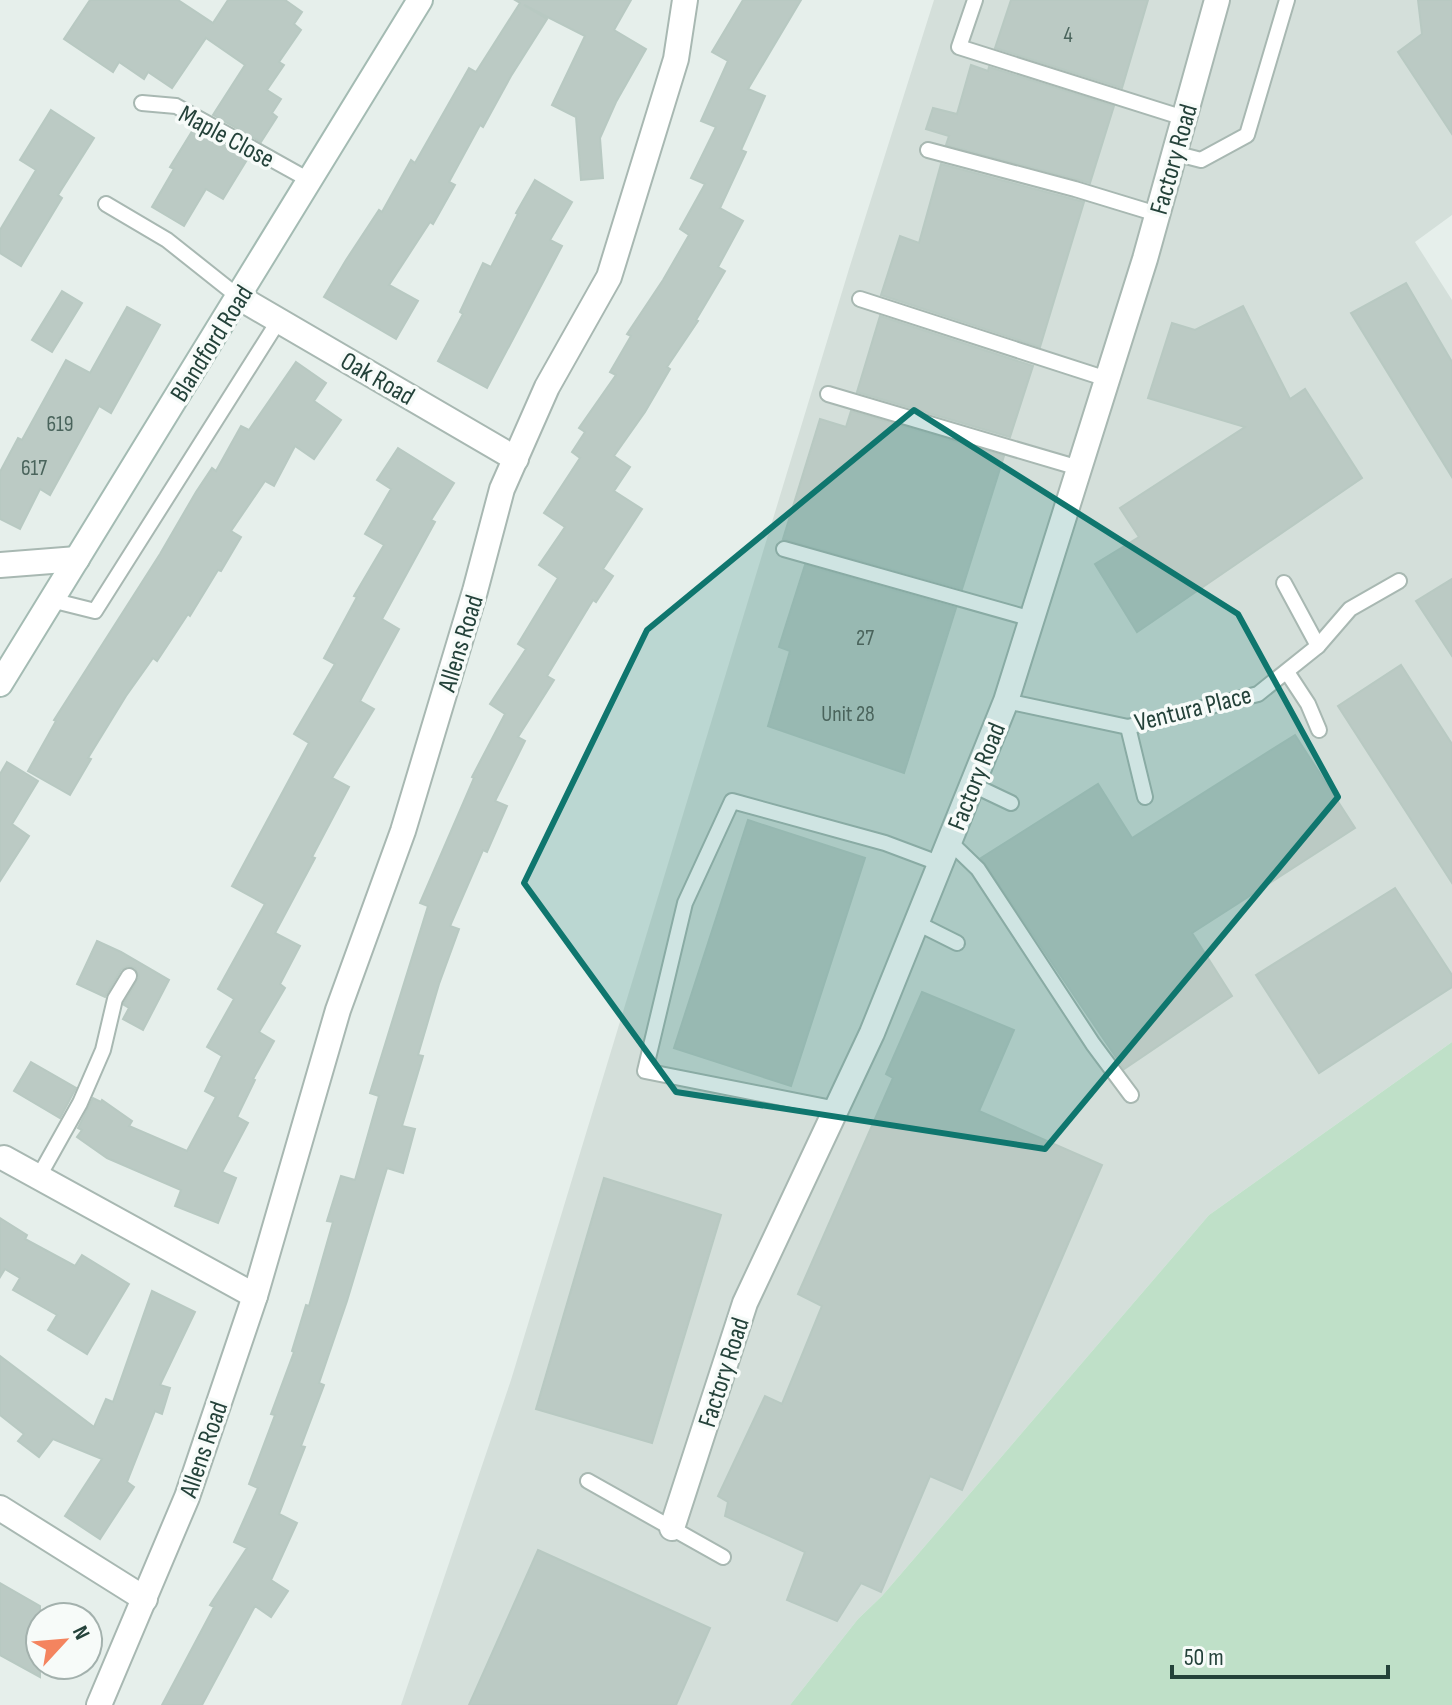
<svg xmlns="http://www.w3.org/2000/svg" width="1452" height="1705" viewBox="0 0 1452 1705" font-family="'Sofia Sans Condensed',sans-serif">
<style>
.built{fill:#d4dfda}
.green{fill:#bfe0c8}
.building{fill:#bbcac4;stroke:#b8c9c2;stroke-width:2}
.lines{fill:none;stroke-linecap:round;stroke-linejoin:round}
.service-casing{stroke:#a8b8b2;stroke-width:18}
.minor-casing{stroke:#a8b8b2;stroke-width:28}
.secondary-casing{stroke:#a4bbb3;stroke-width:28}
.service{stroke:#fff;stroke-width:14}
.minor{stroke:#fff;stroke-width:24}
.secondary{stroke:#fff;stroke-width:24}
.marked{fill:#0f766e;fill-opacity:0.2;stroke:#0f766e;stroke-width:6;stroke-linejoin:round}
.labels{text-anchor:middle;stroke-width:7;stroke-linejoin:round;paint-order:stroke}
.number-label{font-size:22px;fill:#4a645c}
.street-label{font-size:26px;fill:#24423a;stroke:#f7fbf9}
</style>
<rect width="100%" height="100%" fill="#e6efeb"/>
<polygon class="built" points="934,0 1452,0 1452,215 1415,242 1452,300 1452,1042 1209,1215 882,1596 858,1619 790,1705 401,1705 511,1380 849,269"/>
<polygon class="green" points="1452,1042 1452,1705 790,1705 858,1619 882,1596 1209,1215"/>
<g class="building">
<polygon points="90,0 178,0 213,23 228,0 285,0 302,12 294,24 301,30 279,62 284,65 267,90 281,99 272,113 277,117 261,142 213,115 245,65 206,38 172,88 148,72 144,79 119,62 113,72 64,39"/>
<polygon points="515,0 631,0 614,30 646,49 616,102 600,138 603,178 581,180 576,117 552,105 585,36 524,5 547,19 511,76 483,127 480,125 449,182 455,185 433,224 430,222 389,285 418,301 396,339 324,297 346,260 379,210 382,212 411,160 415,163 469,68 476,72 520,3"/>
<polygon points="743,0 801,0 748,89 765,96 741,150 746,152 720,208 743,221 718,267 725,271 696,320 698,321 667,367 670,369 645,412 614,456 630,467 614,491 642,509 603,569 613,576 596,602 593,600 547,676 554,680 518,737 525,741 495,801 507,806 487,852 483,850 450,926 459,929 439,984 418,1055 423,1056 402,1126 415,1129 403,1173 387,1168 347,1301 319,1383 324,1385 301,1446 305,1447 279,1514 297,1523 271,1580 288,1591 271,1617 255,1606 202,1705 162,1705 214,1607 210,1605 247,1548 234,1542 258,1488 249,1484 275,1415 271,1414 294,1352 292,1351 306,1305 309,1306 333,1222 327,1221 341,1176 355,1180 379,1096 370,1093 428,906 420,903 474,778 472,777 505,714 490,704 526,649 518,644 558,578 539,565 565,527 544,513 580,458 572,452 585,432 579,428 616,375 610,372 631,336 627,334 663,280 689,235 680,229 705,184 691,178 716,127 701,121 728,61 712,52"/>
<polygon points="1011,0 1148,0 1122,88 995,48"/>
<polygon points="1418,0 1452,0 1452,134 1398,52 1422,34"/>
<polygon points="971,65 988,71 989,67 1114,106 1090,183 946,145 949,136 926,129 933,108 957,114"/>
<polygon points="51,110 94,138 58,195 62,198 21,266 0,253 0,230 36,170 20,160"/>
<polygon points="194,128 248,158 223,199 206,189 184,226 152,207 174,169 170,167"/>
<polygon points="941,164 1084,202 1040,347 881,295 900,236 919,243"/>
<polygon points="535,180 572,202 550,240 562,246 487,388 438,361 463,314 460,312 483,263 491,267 518,214 516,213"/>
<polygon points="1406,283 1452,362 1452,477 1351,313"/>
<polygon points="62,291 82,303 52,352 32,340"/>
<polygon points="1243,306 1290,399 1305,389 1362,478 1137,632 1095,564 1139,537 1120,508 1245,427 1148,398 1172,323 1195,330"/>
<polygon points="127,307 160,325 111,413 99,406 50,495 40,489 20,529 0,519 0,472 18,438 22,440 66,360 90,373"/>
<polygon points="880,316 1033,366 1010,437 857,392"/>
<polygon points="296,362 326,383 314,401 341,420 314,459 295,446 274,486 265,481 231,531 241,537 221,571 218,570 190,616 188,614 157,661 153,658 126,696 88,758 91,759 70,795 28,771 56,721 54,720 160,554 196,492 212,468 216,471 241,426 249,430"/>
<polygon points="851,411 1004,456 962,589 783,539 820,419 846,427"/>
<polygon points="398,448 454,483 431,520 435,522 382,619 399,629 360,701 374,709 332,778 349,787 312,857 315,858 275,933 300,946 280,984 285,988 259,1032 274,1041 253,1079 255,1080 237,1117 248,1123 222,1172 236,1178 218,1223 175,1206 181,1190 107,1158 77,1137 82,1130 78,1128 93,1098 101,1102 102,1100 132,1121 129,1126 187,1151 216,1097 205,1091 222,1056 207,1047 234,999 218,989 265,904 232,886 309,743 294,734 335,664 324,658 357,597 354,596 384,545 365,534 391,489 377,480"/>
<polygon points="805,565 956,608 904,773 768,726 790,651 779,647"/>
<polygon points="1452,579 1452,656 1416,601"/>
<polygon points="1401,665 1452,744 1452,883 1338,706"/>
<polygon points="1295,735 1355,828 1192,933 1232,996 1124,1069 981,858 1098,784 1132,838"/>
<polygon points="7,762 38,781 12,824 29,836 0,881 0,774"/>
<polygon points="748,820 865,858 791,1086 674,1048"/>
<polygon points="1395,888 1452,975 1452,987 1319,1073 1256,975"/>
<polygon points="97,941 121,952 169,980 143,1030 123,1019 129,1008 124,1005 124,1003 139,977 135,968 128,966 121,970 105,997 77,984"/>
<polygon points="922,992 1014,1030 979,1111 1102,1165 962,1490 930,1476 881,1592 861,1583 837,1621 787,1600 805,1552 725,1516 728,1502 718,1496 765,1396 782,1404 822,1306 798,1294 893,1078 886,1074"/>
<polygon points="31,1062 76,1088 60,1118 14,1091"/>
<polygon points="604,1178 721,1215 652,1443 536,1409"/>
<polygon points="0,1218 27,1235 25,1239 75,1266 82,1255 129,1284 87,1354 48,1330 57,1315 13,1290 20,1278 5,1269 0,1277"/>
<polygon points="152,1291 195,1312 160,1385 170,1388 162,1414 155,1411 127,1482 134,1487 100,1539 65,1516 102,1459 53,1439 39,1457 18,1441 24,1434 0,1415 0,1356 94,1427 106,1399 113,1402"/>
<polygon points="538,1550 710,1628 676,1705 469,1705"/>
<polygon points="0,1583 40,1606 40,1677 0,1655"/>
</g>
<g class="lines">
<defs>
<g id="service">
<polyline points="975,0 959,47 1184,118"/>
<polyline points="142,103 176,106 309,180"/>
<polyline points="928,150 1075,189 1157,214"/>
<polyline points="1174,153 1201,160 1247,135 1287,0"/>
<polyline points="106,204 167,240 240,298"/>
<polyline points="860,299 1107,379"/>
<polyline points="828,394 1079,468"/>
<polyline points="784,549 1032,619"/>
<polyline points="1284,583 1318,646"/>
<polyline points="51,600 95,611 279,320"/>
<polyline points="1287,672 1308,704 1319,730"/>
<polyline points="1006,701 1128,727 1258,694 1318,646 1350,609 1399,581"/>
<polyline points="1128,727 1145,797"/>
<polyline points="973,785 1011,803"/>
<polyline points="950,842 978,869 1093,1044 1131,1095"/>
<polyline points="917,923 957,943"/>
<polyline points="837,1109 645,1071 685,903 732,801 885,843 941,864"/>
<polyline points="38,1178 80,1103 103,1050 115,999 129,976"/>
<polyline points="588,1481 723,1557"/>
</g>
<g id="minor">
<polyline points="240,298 516,459"/>
<polyline points="0,565 77,559"/>
<polyline points="4,1158 255,1296"/>
<polyline points="0,1508 145,1599"/>
<polyline points="672,1528 745,1303 872,1033 1006,701 1145,259 1217,0"/>
<polyline points="99,1705 187,1497 255,1296 338,1010 403,831 475,591 502,489 547,387 609,277 676,59 685,0"/>
</g>
<polyline id="secondary" points="0,684 420,0"/>
</defs>
<use href="#service" class="service-casing"/>
<use href="#minor" class="minor-casing"/>
<use href="#secondary" class="secondary-casing"/>
<use href="#service" class="service"/>
<use href="#minor" class="minor"/>
<use href="#secondary" class="secondary"/>
</g>
<path class="marked" d="M914,410L1238,614L1338,797L1045,1149L676,1092L524,883L647,630Z"/>
<g class="labels">
<g class="number-label">
<text x="1068" y="42">4</text>
<text x="60" y="431">619</text>
<text x="34" y="475">617</text>
<text x="865" y="645">27</text>
<text x="848" y="721">Unit 28</text>
</g>
<g class="street-label">
<text transform="translate(227 136) rotate(28)" y="9">Maple Close</text>
<text transform="translate(1173 159) rotate(-74)" y="9">Factory Road</text>
<text transform="translate(211 343) rotate(-58)" y="9">Blandford Road</text>
<text transform="translate(378 378) rotate(30)" y="9">Oak Road</text>
<text transform="translate(460 643) rotate(-73)" y="9">Allens Road</text>
<text transform="translate(1193 708) rotate(-14)" y="9">Ventura Place</text>
<text transform="translate(976 776) rotate(-68)" y="9">Factory Road</text>
<text transform="translate(723 1372) rotate(-72)" y="9">Factory Road</text>
<text transform="translate(203 1449) rotate(-71)" y="9">Allens Road</text>
</g>
</g>
<g transform="translate(64 1641) rotate(64)"><circle r="38" fill="#f7fbf9" stroke="#a3b1ad" stroke-width="2"/>
<path d="M0-6L14 30L0 20L-14 30Z" fill="#f4845f"/>
<text y="-12" font-size="22" font-weight="bold" text-anchor="middle" fill="#24423a">N</text>
</g>
<path d="M1172 1665v12h216v-12" fill="none" stroke="#24423a" stroke-width="4"/>
<text x="1184" y="1665" font-size="24" fill="#24423a" stroke="#f7fbf9" stroke-width="6" paint-order="stroke">50 m</text>
</svg>
